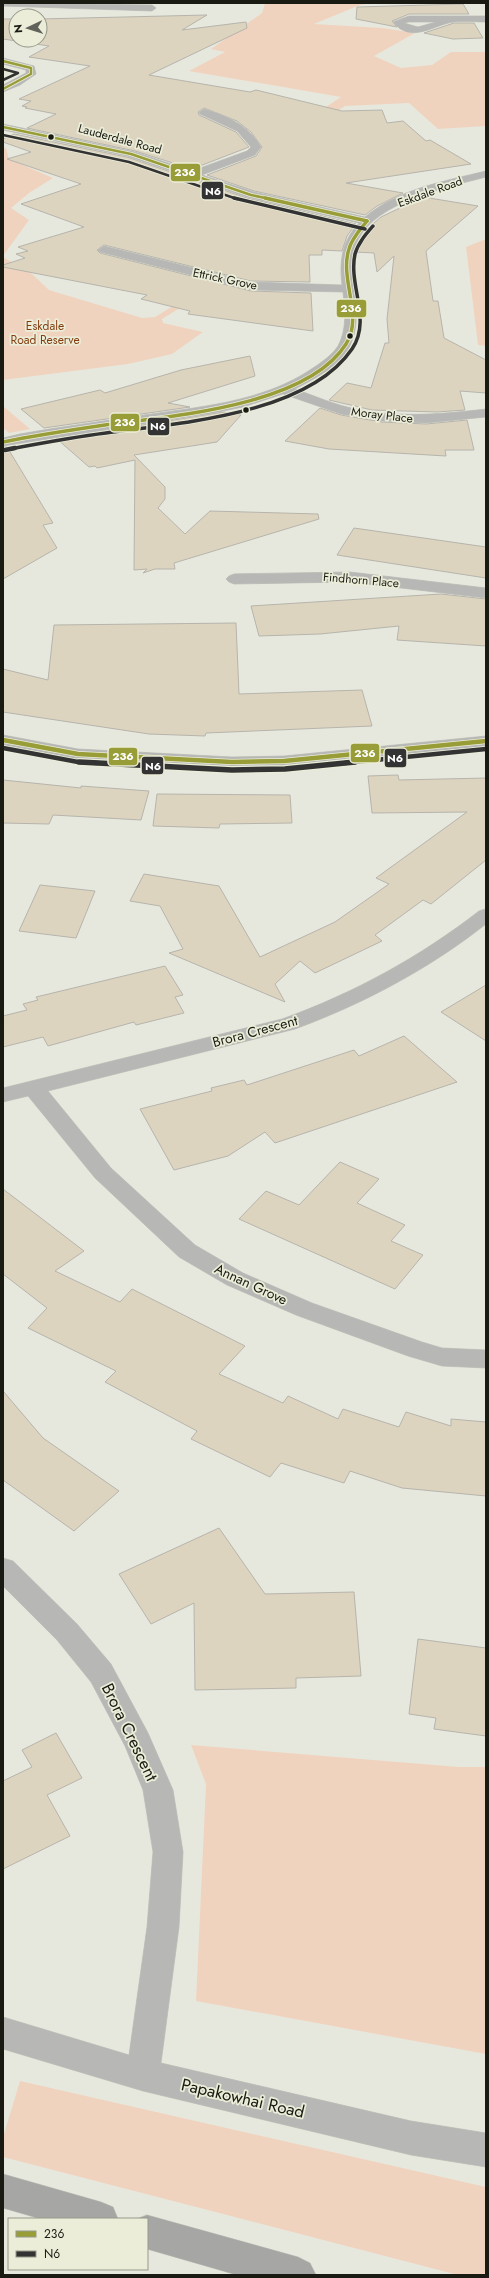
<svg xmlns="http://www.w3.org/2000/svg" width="489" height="2278" viewBox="0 0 489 2278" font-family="Jost,sans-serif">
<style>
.green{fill:#f0d3bf}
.building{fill:#ddd4c0;stroke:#b6b4ac}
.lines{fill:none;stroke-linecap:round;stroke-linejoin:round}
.minor-casing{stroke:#c5c6bd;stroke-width:1}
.major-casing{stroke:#c5c6bd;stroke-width:1}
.minor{fill:#b7b8b5;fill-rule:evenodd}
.major{fill:#a6a7a4;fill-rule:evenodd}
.bus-1-far2-casing{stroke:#ebedd8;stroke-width:4}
.bus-1-far1-casing{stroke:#ebedd8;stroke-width:5}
.bus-1-casing{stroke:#ebedd8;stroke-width:6}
.bus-2-far3-casing{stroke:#ebedd8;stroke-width:4}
.bus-2-far2-casing{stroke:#ebedd8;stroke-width:5}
.bus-2-far1-casing{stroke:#ebedd8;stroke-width:6}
.bus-2-casing{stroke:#ebedd8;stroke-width:8}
.bus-1-far2{stroke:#989d38;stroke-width:2.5}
.bus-1-far1{stroke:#989d38;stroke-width:3.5}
.bus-1{stroke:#989d38;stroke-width:4.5}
.bus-2-far3{stroke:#333;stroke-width:2.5}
.bus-2-far2{stroke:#333;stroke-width:3.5}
.bus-2-far1{stroke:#333;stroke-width:4.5}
.bus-2{stroke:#333;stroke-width:5.5}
.bus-dot{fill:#191a12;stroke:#ebedd8;stroke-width:1.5}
.labels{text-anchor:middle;stroke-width:3.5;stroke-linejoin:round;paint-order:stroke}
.far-street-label{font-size:12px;fill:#191a12;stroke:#ebedd8}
.far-park-label{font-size:12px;fill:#843c10;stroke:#ebedd8}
.street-label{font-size:14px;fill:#191a12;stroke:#ebedd8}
.near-street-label{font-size:17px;fill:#191a12;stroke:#ebedd8}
.line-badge{stroke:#ebedd8;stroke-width:1.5}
.badge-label{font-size:11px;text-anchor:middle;font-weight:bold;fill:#fff}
</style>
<rect width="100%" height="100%" fill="#e7e8dd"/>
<g class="green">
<polygon points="265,3 373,3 360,5 314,24 382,28 415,33 374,56 401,68 432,65 451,52 486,52 486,126 438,129 409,103 345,106 333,114 320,111 341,97 189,71 225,52 211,49 262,13"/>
<polygon points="3,147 6,148 9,159 53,178 29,193 11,208 29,220 3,256"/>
<polygon points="486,239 486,346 478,345 466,247"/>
<polygon points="3,257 32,274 49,290 142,318 155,317 204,287 211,289 162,319 163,323 203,332 172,354 128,364 3,380"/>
<polygon points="3,406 30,429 9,433 3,428"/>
<polygon points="191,1745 459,1767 486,1767 486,2054 196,2001 206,1784"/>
<polygon points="20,2081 486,2187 486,2275 458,2275 3,2157 3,2137"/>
</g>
<g class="building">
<polygon points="463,4 469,14 409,14 392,21 397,27 356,19 357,7"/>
<polygon points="207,15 182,30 246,22 247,28 149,75 250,92 256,90 342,111 382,110 387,123 403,121 426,141 430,140 471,164 346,183 403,193 377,206 365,215 254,191 207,175 256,156 262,147 251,132 237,121 204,108 198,112 199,115 236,132 249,147 192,169 135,151 27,128 56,114 25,108 27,107 22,106 31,101 19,99 90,66 29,57 49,46 3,39 3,19 16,19 16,40 40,40 40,19"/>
<polygon points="454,23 474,23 483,38 453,39 424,33"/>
<polygon points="14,134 127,157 247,198 356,224 347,236 342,251 322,250 322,255 309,255 310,282 251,281 104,245 97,250 100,253 251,291 311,293 313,331 188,314 190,311 141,299 147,295 3,267 3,265 25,258 16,254 28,251 18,247 84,227 21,204 81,184 7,159 31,152 3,142 3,139"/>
<polygon points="423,197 478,206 426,251 433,301 438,301 444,338 486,360 486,393 460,391 465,410 437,412 372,410 329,400 347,383 371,388 385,343 389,343 387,319 394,256 377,272 374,253 355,252 359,241 368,228 381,217"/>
<polygon points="250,356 255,376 168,403 190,407 44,428 21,409 100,390 105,393 181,370"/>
<polygon points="320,408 341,415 382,422 426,424 467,420 474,450 445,450 446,456 329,449 285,441"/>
<polygon points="223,412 241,415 217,442 134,455 165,487 165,499 158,508 185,534 210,511 318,514 319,519 174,563 175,569 155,569 143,573 147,569 134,570 135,460 97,468 95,466 89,467 57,439"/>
<polygon points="3,447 7,447 53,523 43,525 57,548 3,579"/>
<polygon points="354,528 486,547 486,578 337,555"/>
<polygon points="441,594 486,599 486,646 397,640 399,626 320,634 259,636 251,606"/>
<polygon points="236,623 239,694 362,690 372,726 206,733 205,736 149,734 3,712 3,669 48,680 54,625"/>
<polygon points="398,775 399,780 486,778 486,860 431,904 423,900 375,935 382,941 315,973 300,961 275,984 285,1002 169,953 183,949 160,906 130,901 144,874 219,886 260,957 335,922 389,884 376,878 467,812 372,813 368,776"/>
<polygon points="3,780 81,788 81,786 149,791 141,820 53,815 49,824 3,823"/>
<polygon points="157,794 290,795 292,823 220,824 219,828 153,826"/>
<polygon points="40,885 95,891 76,938 19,931"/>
<polygon points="165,966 183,995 175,997 184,1013 136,1025 134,1022 48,1046 43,1037 3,1047 3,1016 27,1010 23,1004 38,1000 36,997"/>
<polygon points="486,985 486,1041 441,1012"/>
<polygon points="404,1036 457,1082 275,1143 265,1132 228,1156 174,1170 140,1109 212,1091 211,1088 244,1080 247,1085 354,1050 359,1056"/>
<polygon points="340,1162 379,1179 357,1203 405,1225 391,1241 423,1255 395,1289 239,1219 266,1191 299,1205"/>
<polygon points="3,1189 84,1251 55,1271 120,1302 132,1289 245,1346 219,1374 283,1403 288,1396 338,1419 343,1409 399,1427 406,1412 451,1426 451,1419 486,1422 486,1496 402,1488 350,1471 344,1483 281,1463 270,1477 191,1439 197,1431 105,1382 116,1371 28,1328 47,1308 3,1274"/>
<polygon points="3,1391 43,1438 119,1491 74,1531 3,1480"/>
<polygon points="219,1528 265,1594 354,1592 361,1676 296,1678 296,1688 195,1690 194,1603 151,1624 119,1574"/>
<polygon points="418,1639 486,1648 486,1736 434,1729 436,1718 409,1714"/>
<polygon points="56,1733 82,1778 47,1795 70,1836 3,1869 3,1781 32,1767 22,1750"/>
</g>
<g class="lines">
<defs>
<g id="minor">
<polygon points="3,3 152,5 156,8 152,11 3,6"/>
<path d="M409,16H486V22C476,22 465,21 454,22C435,24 411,45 393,22ZM409,22H436L418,27L404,23Z"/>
<polygon points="3,58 34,66 36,74 20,85 3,92 3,85 26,73 26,70 3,64"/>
<path d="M204,109C227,115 249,126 261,147L255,155L202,175L254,192L365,217C398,189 445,181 486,171V177C448,187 376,202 358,240C350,255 352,272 354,288C363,347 346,363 295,389C315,396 335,405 356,409C399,418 443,414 486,409V417L426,423L382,421L341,414L283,394L243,407L213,413L3,446V438L20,434C59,427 98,422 137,416C197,407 262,403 313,368C322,362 332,355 338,346C347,329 345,311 343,292L251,290L100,252L98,250L104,246L251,282L342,285C339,261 342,241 359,223L247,197L127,156L3,130V124L135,152L192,171L247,151L251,147L237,131L200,114L199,112Z"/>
<polygon points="350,572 486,588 486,598 350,582 234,584 229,582 226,579 229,576 234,574"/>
<polygon points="3,735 78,749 232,757 284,756 486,736 486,746 284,766 232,767 78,759 3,745"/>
<path d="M486,909V924C429,969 363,1004 295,1029L48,1091L111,1168L195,1245L243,1273L312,1303L422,1342L442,1348L486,1350V1368L442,1366L408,1356L296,1315L227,1285L179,1257L95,1178L28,1096L3,1102V1088L282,1019C352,994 420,957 479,911Z"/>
<polygon points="3,1558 13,1561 77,1624 111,1664 148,1733 173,1790 183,1852 179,1927 161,2063 411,2121 486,2133 486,2167 411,2155 143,2091 3,2049 3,2017 129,2055 147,1927 153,1852 143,1790 125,1746 91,1682 57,1640 3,1586"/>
</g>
<g id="major">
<polygon points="3,2174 101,2202 113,2207 118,2219 41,2219 3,2208"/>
<polygon points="147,2215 298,2257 310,2263 316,2275 237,2275 147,2249 147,2219 137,2219"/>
</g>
</defs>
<use href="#minor" class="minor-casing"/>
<use href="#major" class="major-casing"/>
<use href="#minor" class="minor"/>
<use href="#major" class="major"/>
<defs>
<g id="bus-1-far2">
<polyline points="3,61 31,68 31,74 3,89"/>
<polyline points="3,127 131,154 251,195 270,199"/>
</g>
<g id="bus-1-far1">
<polyline points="265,198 367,221"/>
<path d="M3,442C37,435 71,430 105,425C172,416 307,406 346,344C364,316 339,279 349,249C352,238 360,230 367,221"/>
</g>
<polyline id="bus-1" points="3,740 78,754 232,762 284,761 486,741"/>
<g id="bus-2-far3">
<polyline points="3,69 18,73 3,80"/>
<polyline points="3,135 129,162 237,199"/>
</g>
<g id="bus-2-far2">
<polyline points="234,198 365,229"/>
<path d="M10,449C42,443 74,437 106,433C178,423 307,415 352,349C372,320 348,285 355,254C358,243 366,234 373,226"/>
</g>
<g id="bus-2-far1">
<polyline points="5,450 15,448"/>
<polyline points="3,748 78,762 98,763"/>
<polyline points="345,763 486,749"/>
</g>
<polyline id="bus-2" points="79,762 232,770 285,769 355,762"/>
</defs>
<use href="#bus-1-far2" class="bus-1-far2-casing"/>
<use href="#bus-1-far1" class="bus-1-far1-casing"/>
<use href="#bus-1" class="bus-1-casing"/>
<use href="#bus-2-far3" class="bus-2-far3-casing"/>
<use href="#bus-2-far2" class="bus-2-far2-casing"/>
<use href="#bus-2-far1" class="bus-2-far1-casing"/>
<use href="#bus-2" class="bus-2-casing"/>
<use href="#bus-1-far2" class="bus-1-far2"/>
<use href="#bus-1-far1" class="bus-1-far1"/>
<use href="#bus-1" class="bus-1"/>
<use href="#bus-2-far3" class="bus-2-far3"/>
<use href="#bus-2-far2" class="bus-2-far2"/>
<use href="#bus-2-far1" class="bus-2-far1"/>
<use href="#bus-2" class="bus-2"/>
</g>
<g class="bus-dot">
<circle cx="51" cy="137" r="3.5"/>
<circle cx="350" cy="336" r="3.5"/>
<circle cx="246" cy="410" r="3.5"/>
</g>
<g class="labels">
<g class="far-street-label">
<text transform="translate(120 139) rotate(15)" y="4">Lauderdale Road</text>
<text transform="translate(430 192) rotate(-20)" y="4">Eskdale Road</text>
<text transform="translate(225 279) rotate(12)" y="4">Ettrick Grove</text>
<text transform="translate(382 415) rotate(7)" y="4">Moray Place</text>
<text transform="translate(361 580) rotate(5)" y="4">Findhorn Place</text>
</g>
<g class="far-park-label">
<text x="45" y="330">Eskdale<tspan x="45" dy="14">Road Reserve</tspan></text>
</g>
<g class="street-label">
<text transform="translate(255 1031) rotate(-15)" y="5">Brora Crescent</text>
<text transform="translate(251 1284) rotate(25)" y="5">Annan Grove</text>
</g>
<g class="near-street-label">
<text transform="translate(130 1732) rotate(64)" y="6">Brora Crescent</text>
<text transform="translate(243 2098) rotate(13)" y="6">Papakowhai Road</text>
</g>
</g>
<g class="line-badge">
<rect x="170" y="163" width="31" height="19" rx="4" fill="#989d38"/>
<rect x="201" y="181" width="23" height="19" rx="4" fill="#333"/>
<rect x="336" y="299" width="31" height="19" rx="4" fill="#989d38"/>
<rect x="110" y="413" width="30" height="19" rx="4" fill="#989d38"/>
<rect x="147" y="417" width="23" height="19" rx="4" fill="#333"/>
<rect x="350" y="743" width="30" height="20" rx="4" fill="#989d38"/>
<rect x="108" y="747" width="30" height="19" rx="4" fill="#989d38"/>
<rect x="384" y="748" width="23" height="20" rx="4" fill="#333"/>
<rect x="141" y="756" width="23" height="19" rx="4" fill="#333"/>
</g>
<g class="badge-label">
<text x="185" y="176">236</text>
<text x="213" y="195">N6</text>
<text x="351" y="312">236</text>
<text x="125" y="426">236</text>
<text x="158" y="430">N6</text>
<text x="365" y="757">236</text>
<text x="123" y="760">236</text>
<text x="395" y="762">N6</text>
<text x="153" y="770">N6</text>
</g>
<rect width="489" height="2278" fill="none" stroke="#191a12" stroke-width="8"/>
<rect x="8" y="2218" width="140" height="52" fill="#ebedd8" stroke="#979989"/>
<rect x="16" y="2231" width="20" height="6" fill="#989d38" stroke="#979989"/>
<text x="44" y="2238" font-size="12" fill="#191a12">236</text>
<rect x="16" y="2251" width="20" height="6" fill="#333333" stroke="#979989"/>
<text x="44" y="2258" font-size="12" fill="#191a12">N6</text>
<g transform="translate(28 28) rotate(266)"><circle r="19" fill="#ebedd8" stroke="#979989"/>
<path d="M0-3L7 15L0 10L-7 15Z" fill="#616259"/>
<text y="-6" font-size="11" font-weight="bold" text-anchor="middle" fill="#191a12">N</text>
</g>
</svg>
